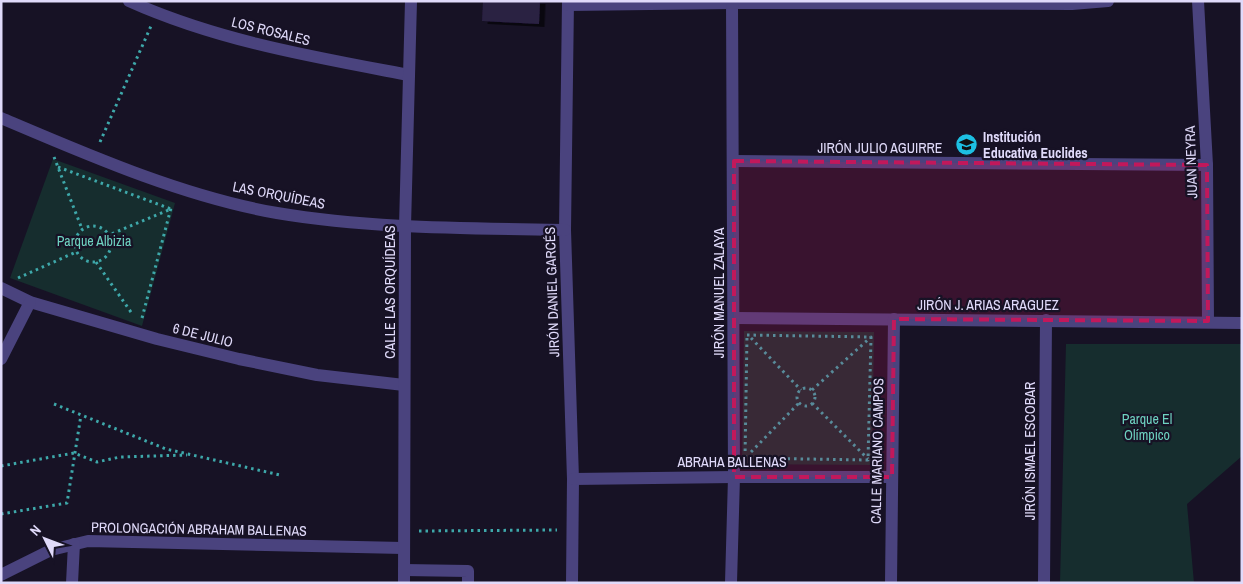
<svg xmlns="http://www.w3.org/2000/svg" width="1243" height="584" viewBox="0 0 1243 584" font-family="'Archivo Narrow',sans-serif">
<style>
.green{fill:#162d2e}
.building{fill:#2a2043;filter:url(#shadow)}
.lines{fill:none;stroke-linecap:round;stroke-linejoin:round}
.path{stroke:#3ea8aa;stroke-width:3;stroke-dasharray:2.5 4;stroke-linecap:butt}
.minor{stroke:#4a437e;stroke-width:12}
.marked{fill:#c2185b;fill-opacity:0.2;stroke:#c2185b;stroke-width:4;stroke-dasharray:10 6;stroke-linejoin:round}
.labels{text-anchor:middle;stroke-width:4.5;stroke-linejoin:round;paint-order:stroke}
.street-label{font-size:14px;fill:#e0dafa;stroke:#171225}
.poi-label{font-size:14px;font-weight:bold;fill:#e0dafa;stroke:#171225;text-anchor:start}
.park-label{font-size:14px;fill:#6ed2c1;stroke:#171225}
</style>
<defs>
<filter id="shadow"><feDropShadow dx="5.5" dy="3" stdDeviation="0" flood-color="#0009"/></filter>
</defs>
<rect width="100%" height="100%" fill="#171225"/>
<g class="green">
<polygon points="53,159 175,203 142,326 10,278"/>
<polygon points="744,331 874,332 872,465 742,464"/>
<polygon points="1066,344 1242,344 1242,456 1187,504 1194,583 1060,583"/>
</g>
<polygon class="building" points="483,1 540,1 539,24 482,21"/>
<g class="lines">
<g class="path">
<polyline points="100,142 151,26"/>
<polyline points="54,157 82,229"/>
<polyline points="58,167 171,209 109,235"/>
<circle cx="93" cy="244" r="18"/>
<polyline points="96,262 133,315"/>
<polyline points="18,278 76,252"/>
<polyline points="142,318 171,208"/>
<polygon points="747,335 871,337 868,460 745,458"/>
<polyline points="751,338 801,390"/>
<circle cx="806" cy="397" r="9"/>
<polyline points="812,390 871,337"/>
<polyline points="812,403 868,459"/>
<polyline points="54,404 166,449 280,475"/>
<polyline points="751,452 799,403"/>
<polyline points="1,466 74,453 97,462 120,457 187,455"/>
<polyline points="1,514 67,503 81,415"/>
<polyline points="419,531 557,530"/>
</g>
<g class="minor">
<path d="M129,1C218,41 314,57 409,75"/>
<polyline points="568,1 565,230 573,479 572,583"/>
<polyline points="1198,1 1207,165 1208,321"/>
<polyline points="568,5 732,3 1072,4 1108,1"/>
<path d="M1,118C88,155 184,197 277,213C372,229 469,228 565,230"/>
<polyline points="734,161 1207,165"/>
<polyline points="1,288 30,302 157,339 239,359 317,375 404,385"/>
<polyline points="735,318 1242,323"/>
<polyline points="1,359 30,302"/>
<polyline points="573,479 734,477 892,477"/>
<polyline points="404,570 468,571 468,583"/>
<polyline points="1,575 51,550 88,541 403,548"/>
<polyline points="72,583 74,544"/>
<polyline points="404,583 405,226 411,1"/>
<polyline points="731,583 734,477 732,3"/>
<polyline points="891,583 894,319"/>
<polyline points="1044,583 1046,320"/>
</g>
</g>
<path class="marked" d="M734,161L1207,165L1208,321L894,319L892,477H734Z"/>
<defs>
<symbol id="school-disc" viewBox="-11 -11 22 22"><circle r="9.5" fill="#1dc0e3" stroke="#171225"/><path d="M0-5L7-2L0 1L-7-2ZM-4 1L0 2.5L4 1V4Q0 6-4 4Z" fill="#111"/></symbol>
</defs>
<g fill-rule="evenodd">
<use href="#school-disc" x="954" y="132" width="25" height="25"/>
</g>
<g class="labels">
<g class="street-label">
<text transform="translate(271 31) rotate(14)" y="5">LOS ROSALES</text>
<text x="880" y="153">JIRÓN JULIO AGUIRRE</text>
<text transform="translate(1191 162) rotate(-92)" y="5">JUAN NEYRA</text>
<text transform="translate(279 195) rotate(11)" y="5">LAS ORQUÍDEAS</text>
<text transform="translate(390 292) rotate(-90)" y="5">CALLE LAS ORQUÍDEAS</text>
<text transform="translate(552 292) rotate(-92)" y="5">JIRÓN DANIEL GARCÉS</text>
<text transform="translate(719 293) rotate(-90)" y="5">JIRÓN MANUEL ZALAYA</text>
<text x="988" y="310">JIRÓN J. ARIAS ARAGUEZ</text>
<text transform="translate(203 335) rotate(14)" y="5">6 DE JULIO</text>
<text transform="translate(877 451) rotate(-89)" y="5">CALLE MARIANO CAMPOS</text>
<text transform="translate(1030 451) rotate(-90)" y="5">JIRÓN ISMAEL ESCOBAR</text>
<text x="732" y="467">ABRAHA BALLENAS</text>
<text transform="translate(199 529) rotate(1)" y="5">PROLONGACIÓN ABRAHAM BALLENAS</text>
</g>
<g class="poi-label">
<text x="983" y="142">Institución<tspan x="983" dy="16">Educativa Euclides</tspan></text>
</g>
<g class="park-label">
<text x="94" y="246">Parque Albizia</text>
<text x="1147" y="424">Parque El<tspan x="1147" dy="16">Olímpico</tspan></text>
</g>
</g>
<rect width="1243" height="584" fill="none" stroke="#e0dafa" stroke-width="5"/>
<g transform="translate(45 539) rotate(312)" stroke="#171225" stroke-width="4" paint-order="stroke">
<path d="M0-4L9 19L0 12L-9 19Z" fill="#e0dafa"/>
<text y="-8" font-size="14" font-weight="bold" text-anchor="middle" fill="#e0dafa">N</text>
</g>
</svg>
